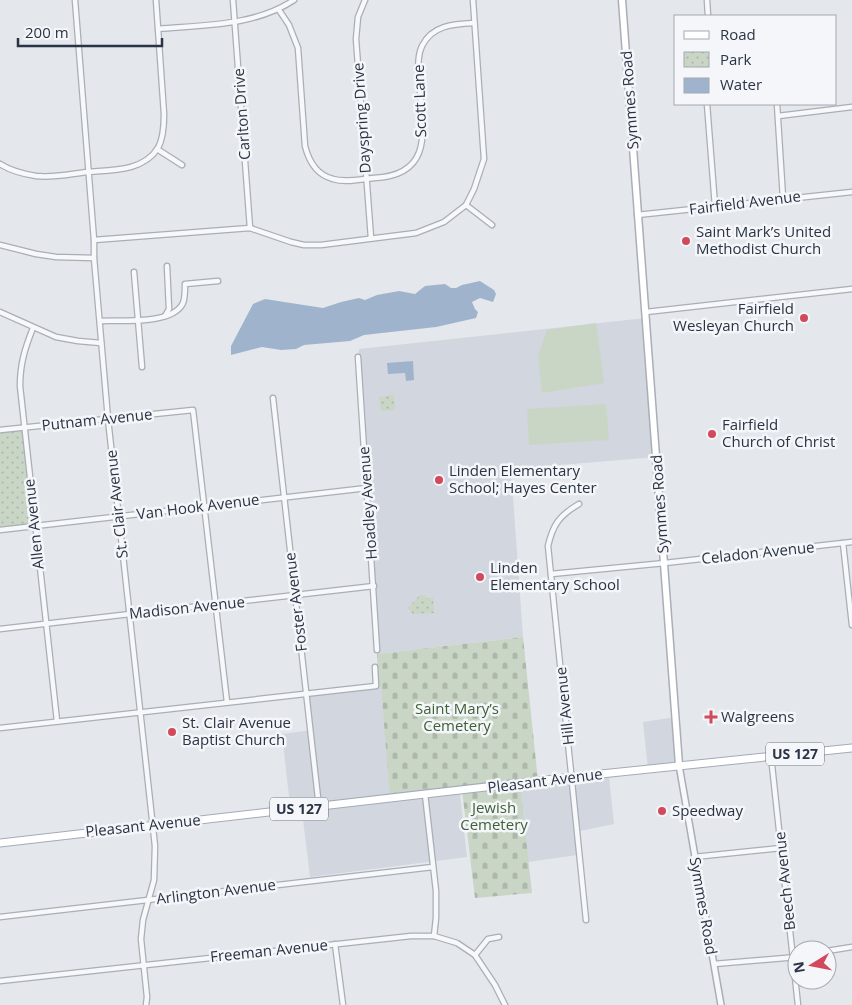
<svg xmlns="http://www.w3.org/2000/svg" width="852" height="1005" viewBox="0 0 852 1005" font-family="'Open Sans',sans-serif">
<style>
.built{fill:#d2d6de}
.cemetery{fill:url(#cemetery-stones)}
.park{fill:url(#park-dots)}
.garden{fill:#c9d6c5}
.water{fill:#9fb4cc}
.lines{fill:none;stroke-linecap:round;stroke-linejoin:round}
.minor-casing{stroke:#a9aeb7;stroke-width:7}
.tertiary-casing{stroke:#a9aeb7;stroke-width:8}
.secondary-casing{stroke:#a9aeb7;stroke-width:9}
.primary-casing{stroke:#a3abb8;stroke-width:9}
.minor{stroke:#f7f8fa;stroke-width:4.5}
.tertiary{stroke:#f7f8fa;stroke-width:5}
.secondary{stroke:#fff;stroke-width:6}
.primary{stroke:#fff;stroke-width:7}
.poi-dot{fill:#d1495b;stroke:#f4f6f9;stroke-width:2}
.labels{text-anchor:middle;stroke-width:5;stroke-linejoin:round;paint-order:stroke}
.shield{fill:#f4f6f9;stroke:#676e7b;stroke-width:1}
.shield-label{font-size:14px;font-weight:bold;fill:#2b3445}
.street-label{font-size:15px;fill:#2b3445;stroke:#f4f6f9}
.poi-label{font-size:15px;fill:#2b3445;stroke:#f4f6f9;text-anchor:start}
.park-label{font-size:15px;fill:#3f6138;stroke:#f4f6f9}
</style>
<defs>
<pattern id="cemetery-stones" width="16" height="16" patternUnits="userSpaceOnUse" patternTransform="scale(1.25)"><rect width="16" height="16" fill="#c9d6c5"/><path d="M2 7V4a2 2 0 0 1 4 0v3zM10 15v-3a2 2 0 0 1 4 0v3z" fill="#adb8ab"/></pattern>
<pattern id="park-dots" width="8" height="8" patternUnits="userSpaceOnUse" patternTransform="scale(1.25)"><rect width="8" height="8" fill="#c9d6c5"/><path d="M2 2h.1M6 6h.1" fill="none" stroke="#adb8ab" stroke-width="1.8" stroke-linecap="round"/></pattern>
</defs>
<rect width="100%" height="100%" fill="#e4e7ec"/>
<g class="built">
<polygon points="646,318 657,457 511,469 523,637 377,654 374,586 358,357 359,349"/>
<polygon points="381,686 391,802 460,794 467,857 310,877 301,803 290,805 282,734 312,730 308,695"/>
<polygon points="676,717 679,765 648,769 643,722"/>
<polygon points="609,777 614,824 575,832 577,855 528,862 520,787"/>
</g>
<polygon class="cemetery" points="523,637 538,781 520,784 532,893 475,898 462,790 390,798 381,687 378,685 377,654"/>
<g class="park">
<polygon points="394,395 395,410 381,411 379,397"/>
<polygon points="24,428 35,526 0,530 0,430"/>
<polygon points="420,595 425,595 426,598 433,598 434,613 413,614 408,608"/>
</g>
<g class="garden">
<polygon points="596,323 604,383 542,393 538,356 547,330"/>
<polygon points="606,404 609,440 529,445 527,409"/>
</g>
<g class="water">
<polygon points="480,281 494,290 496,294 493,302 480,298 472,302 475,309 478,312 476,318 436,327 364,335 350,341 304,345 296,349 281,350 262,347 231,355 231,346 253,304 265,299 323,308 341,302 359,298 365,300 377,295 399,291 415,294 425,286 445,284 451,288 456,288 462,285"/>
<polygon points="413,361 414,380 406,381 405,373 388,374 387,363"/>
</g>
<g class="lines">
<defs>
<g id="minor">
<polyline points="75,0 94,240 94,258 108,419 155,846 154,880 143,920 141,939 147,997 146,1005"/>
<polyline points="233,0 250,228"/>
<polyline points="365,0 358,17 356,39 371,238"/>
<polyline points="707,0 708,16"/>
<path d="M279,10L289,25L298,48L305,146C309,162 317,175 333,179C346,183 361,179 374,178C437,175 422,125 419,79C418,69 417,56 422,46C432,25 454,24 474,23"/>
<path d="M158,29C204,25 255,26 294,0"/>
<polyline points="707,104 715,206"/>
<polyline points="777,104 783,198"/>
<polyline points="778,116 852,107"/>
<polyline points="157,149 182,165"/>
<path d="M0,164C11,171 23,174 36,176C53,178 70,174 87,172C110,170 143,172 158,148C163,139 164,125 164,114L156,0"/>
<polyline points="466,205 492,225"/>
<polyline points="637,215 852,192"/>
<polyline points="94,240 250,228 291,242 304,245 321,245 416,233 444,222 466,205 474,189 484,159 473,0"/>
<polyline points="0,245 36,254 56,257 94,258"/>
<polyline points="134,272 142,367"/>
<polyline points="0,312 56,337 78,341 101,343"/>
<polyline points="646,312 852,289"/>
<polyline points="165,316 169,309 167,266"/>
<path d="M100,321C121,320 173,325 183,303C185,298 185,289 185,284L218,281"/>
<path d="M33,328C25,348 20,364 20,386L57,721"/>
<polyline points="358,357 377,650"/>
<polyline points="273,398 319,807"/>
<polyline points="0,430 193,410 227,702"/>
<path d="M579,504C560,515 553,524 548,546L586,920"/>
<polyline points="0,530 367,488"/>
<polyline points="843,543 852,625"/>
<polyline points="551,574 665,563 852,542"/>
<polyline points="0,629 374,586"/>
<polyline points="0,728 376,686 375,667"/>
<polyline points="771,756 798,1005"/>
<polyline points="425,794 436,891 436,918 434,936"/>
<polyline points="694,857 781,848"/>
<polyline points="0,917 433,867"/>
<polyline points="335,944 343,1005"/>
<polyline points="827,951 852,947"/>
<polyline points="475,955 488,939 499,937"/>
<polyline points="714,964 797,957"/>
<polyline points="0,981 411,936 434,936 457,943 475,955 495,985 505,1005"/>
</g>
<polyline id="tertiary" points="679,765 721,1005"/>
<polyline id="secondary" points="622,0 679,765"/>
<polyline id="primary" points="0,843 572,777 852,748"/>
</defs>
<use href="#minor" class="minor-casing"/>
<use href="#tertiary" class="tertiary-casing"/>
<use href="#secondary" class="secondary-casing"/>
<use href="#primary" class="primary-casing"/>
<use href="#minor" class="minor"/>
<use href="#tertiary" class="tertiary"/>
<use href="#secondary" class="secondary"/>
<use href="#primary" class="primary"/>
</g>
<g class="poi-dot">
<circle cx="686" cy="241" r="5"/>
<circle cx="804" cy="318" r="5"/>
<circle cx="712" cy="434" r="5"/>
<circle cx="439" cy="480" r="5"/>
<circle cx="480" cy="577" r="5"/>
<path d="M708.5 709.5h5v5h5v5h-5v5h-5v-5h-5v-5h5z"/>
<circle cx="172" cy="732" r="5"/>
<circle cx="662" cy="811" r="5"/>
</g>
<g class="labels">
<g class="shield">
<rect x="766" y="742.5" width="58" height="23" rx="4"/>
<rect x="270" y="797.5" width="58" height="23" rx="4"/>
</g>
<g class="shield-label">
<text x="795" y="759">US 127</text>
<text x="299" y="814">US 127</text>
</g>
<g class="street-label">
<text transform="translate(630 100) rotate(-94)" y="5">Symmes Road</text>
<text transform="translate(420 101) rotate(-92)" y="5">Scott Lane</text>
<text transform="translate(242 114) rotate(-94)" y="5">Carlton Drive</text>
<text transform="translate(362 118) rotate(-94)" y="5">Dayspring Drive</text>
<text transform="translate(745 203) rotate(-7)" y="5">Fairfield Avenue</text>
<text transform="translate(97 420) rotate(-6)" y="5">Putnam Avenue</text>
<text transform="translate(368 503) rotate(-94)" y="5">Hoadley Avenue</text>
<text transform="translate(117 504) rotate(-96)" y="5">St. Clair Avenue</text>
<text transform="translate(660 504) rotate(-94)" y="5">Symmes Road</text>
<text transform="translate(198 507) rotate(-7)" y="5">Van Hook Avenue</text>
<text transform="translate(34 524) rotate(-96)" y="5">Allen Avenue</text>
<text transform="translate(758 553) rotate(-6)" y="5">Celadon Avenue</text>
<text transform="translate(296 602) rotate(-97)" y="5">Foster Avenue</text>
<text transform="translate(187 608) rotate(-6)" y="5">Madison Avenue</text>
<text transform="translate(565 706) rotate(-96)" y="5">Hill Avenue</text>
<text transform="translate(545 781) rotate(-7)" y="5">Pleasant Avenue</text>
<text transform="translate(143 826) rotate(-6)" y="5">Pleasant Avenue</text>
<text transform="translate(785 881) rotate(-96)" y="5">Beech Avenue</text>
<text transform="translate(216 892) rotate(-7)" y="5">Arlington Avenue</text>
<text transform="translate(703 906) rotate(80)" y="5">Symmes Road</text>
<text transform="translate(269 951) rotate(-6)" y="5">Freeman Avenue</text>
</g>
<g class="poi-label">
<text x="696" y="237">Saint Mark’s United<tspan x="696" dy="17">Methodist Church</tspan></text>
<text x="794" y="314" text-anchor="end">Fairfield<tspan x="794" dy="17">Wesleyan Church</tspan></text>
<text x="722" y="430">Fairfield<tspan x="722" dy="17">Church of Christ</tspan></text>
<text x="449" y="476">Linden Elementary<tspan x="449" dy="17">School; Hayes Center</tspan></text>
<text x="490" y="573">Linden<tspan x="490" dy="17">Elementary School</tspan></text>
<text x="721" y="722">Walgreens</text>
<text x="182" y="728">St. Clair Avenue<tspan x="182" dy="17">Baptist Church</tspan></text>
<text x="672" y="816">Speedway</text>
</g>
<g class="park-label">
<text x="457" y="714">Saint Mary’s<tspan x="457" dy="17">Cemetery</tspan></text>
<text x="494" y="813">Jewish<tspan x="494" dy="17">Cemetery</tspan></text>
</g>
</g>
<rect x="674" y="15" width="162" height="90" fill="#f4f6f9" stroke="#a4a8b1"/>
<rect x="684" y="31" width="25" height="8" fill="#ffffff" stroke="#a4a8b1"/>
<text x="720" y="40" font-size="15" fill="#2b3445">Road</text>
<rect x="684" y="52" width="25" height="15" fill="url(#park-dots)" stroke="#a4a8b1"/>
<text x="720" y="65" font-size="15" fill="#2b3445">Park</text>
<rect x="684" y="78" width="25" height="15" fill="#9fb4cc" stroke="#a4a8b1"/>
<text x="720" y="90" font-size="15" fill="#2b3445">Water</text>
<g transform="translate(812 965) rotate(260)"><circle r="24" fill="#f4f6f9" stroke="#a4a8b1"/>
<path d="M0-4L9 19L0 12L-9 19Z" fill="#d1495b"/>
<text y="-8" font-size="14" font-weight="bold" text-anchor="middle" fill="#2b3445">N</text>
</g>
<path d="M18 38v8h144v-8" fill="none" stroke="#2b3445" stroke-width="2.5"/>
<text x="25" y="38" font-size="15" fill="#2b3445" stroke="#f4f6f9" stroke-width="4" paint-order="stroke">200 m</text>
</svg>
